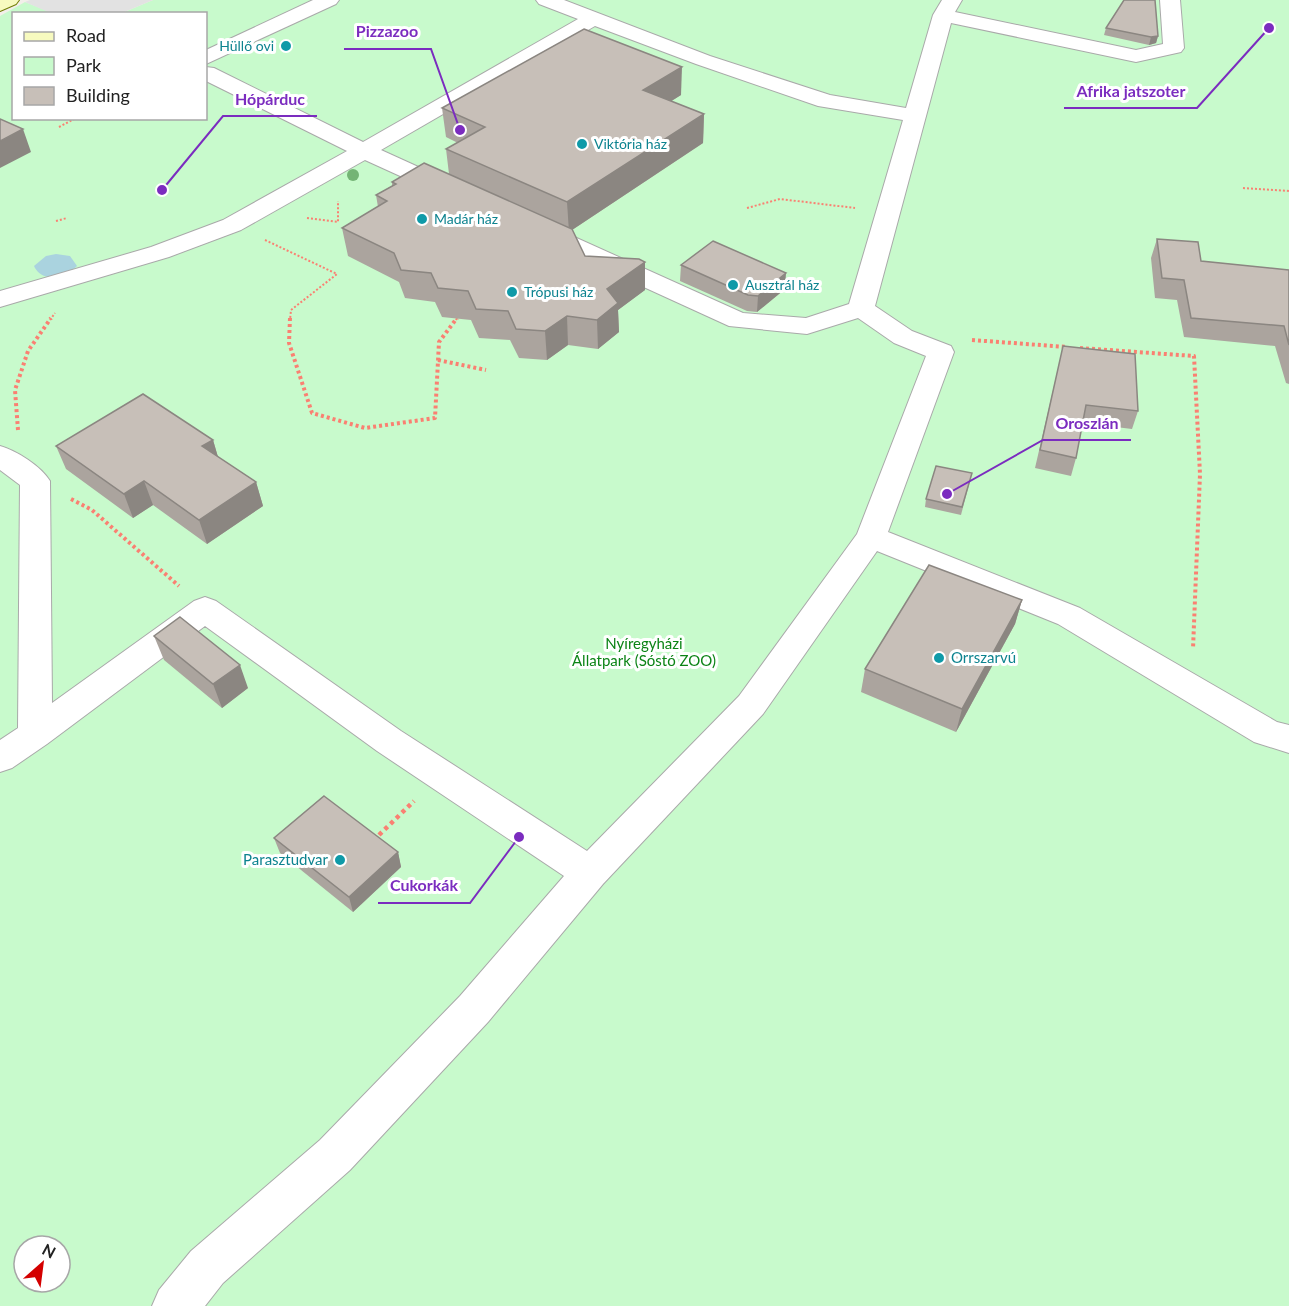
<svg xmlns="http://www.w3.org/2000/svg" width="1289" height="1306" viewBox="0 0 1289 1306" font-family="Lato,sans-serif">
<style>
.park{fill:#c8facc;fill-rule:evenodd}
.parking{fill:#e2e2e2}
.water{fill:#aad3df}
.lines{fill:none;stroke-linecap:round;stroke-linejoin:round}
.street-casing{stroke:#a9a9a9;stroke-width:2}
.secondary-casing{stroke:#707d05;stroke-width:2}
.path-far2{stroke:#fa8072;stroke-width:2;stroke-dasharray:2 2;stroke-linecap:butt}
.path-far1{stroke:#fa8072;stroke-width:4;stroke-dasharray:3 3;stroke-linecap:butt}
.path{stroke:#fa8072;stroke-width:4.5;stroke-dasharray:4 4;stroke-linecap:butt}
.street{fill:#fff;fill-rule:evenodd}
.secondary{fill:#f7fabf;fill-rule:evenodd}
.tree{fill:#74b475}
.wall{fill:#aba49e}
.shaded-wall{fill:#8b8681}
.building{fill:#c7bfb8;stroke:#8b8681;stroke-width:1.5}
.culture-dot{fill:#0f9aa8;stroke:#fff;stroke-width:2}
.labels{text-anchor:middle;stroke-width:6;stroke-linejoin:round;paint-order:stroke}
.far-culture-label{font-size:14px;fill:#0d838f;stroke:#fff;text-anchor:start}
.park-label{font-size:15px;fill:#0c8416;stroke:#fff}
.culture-label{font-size:15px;fill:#0d838f;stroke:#fff;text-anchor:start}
.leader{fill:none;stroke:#7b2cbf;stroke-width:2}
.callout-dot{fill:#7b2cbf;stroke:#fff;stroke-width:2}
.callout-label{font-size:16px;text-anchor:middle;font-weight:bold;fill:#7b2cbf;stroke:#fff;stroke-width:6;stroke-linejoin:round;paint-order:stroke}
</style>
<rect width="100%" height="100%" fill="#f2efe9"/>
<path class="park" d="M153,0H1289V1306H0V16L25,2L53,13L14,14V118H206V14L122,13ZM24,1246H60V1282H24Z"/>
<polygon class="parking" points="30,0 153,0 122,13 53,14 25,2"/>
<path class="water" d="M56,254L70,256L77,266C66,277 42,284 34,266L46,256Z"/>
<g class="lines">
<defs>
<g id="street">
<polygon points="313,0 339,0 336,4 206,64 206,50"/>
<path d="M536,0H564L710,56L830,95L906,108L933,15L942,0H962L955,12L1136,50L1163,44L1160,0H1180L1184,48L1181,52L1136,62L951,23L875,306L912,331L951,346L954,352L888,532L1080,608L1277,722L1289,725V753L1254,742L1058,624L877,551L763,714L603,884L488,1022L350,1170L223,1283L205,1306H152L159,1290L191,1251L320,1140L460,996L564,876L377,751L205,626L47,744L12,768L0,772V740L18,728L20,485L0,470V446C17,451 41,466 50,481L52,703L194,601L205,597L216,601L401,731L587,851L739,696L857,534L926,356L894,343L858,318L807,334L729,326L532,236L529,231L532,226L541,224L550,226L743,313L806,318L849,304L903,120L818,106L696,64L595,26L381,150L458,185L462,190L458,195L450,197L442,195L365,160L241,230L169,257L0,307V291L151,247L223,220L347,151L206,81V67L214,68L363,142L578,19L539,4Z"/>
</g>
<polygon id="secondary" points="0,0 19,0 16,4 0,11"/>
</defs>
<use href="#street" class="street-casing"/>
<use href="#secondary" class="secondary-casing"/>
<g class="path-far2">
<polyline points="59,127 76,118"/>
<polyline points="1243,188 1289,191"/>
<polyline points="747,208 780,199 855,208"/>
<polyline points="307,218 338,222 338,201"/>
<polyline points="56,221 67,218"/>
<polyline points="265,240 337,274 291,310 290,320"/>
<polyline points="50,320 55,313"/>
<polyline points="456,320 457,318"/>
</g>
<g class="path-far1">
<polyline points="290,318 289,343 312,413 365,428 435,418 439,342 457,318"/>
<polyline points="972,340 1067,347"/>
<polyline points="1080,348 1194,356 1200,474 1193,649"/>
<polyline points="438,360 486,370"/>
<polyline points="18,430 15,390 28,351 51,318"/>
<polyline points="71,499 92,510 179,586"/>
</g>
<polyline class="path" points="379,835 414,801"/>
<use href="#street" class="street"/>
<use href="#secondary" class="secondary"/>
</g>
<circle class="tree" cx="353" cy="175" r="6"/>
<g class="wall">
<polygon points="1106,28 1158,36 1156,43 1149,45 1104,35"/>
<polygon points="681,95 671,101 704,114 703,143 572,230 585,256 645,262 645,290 618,310 619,332 598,349 568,345 547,360 519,358 510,340 479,338 471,320 442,317 435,302 405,298 399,282 348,256 342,228 378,207 376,195 392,186 392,182 449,174 446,149 458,143 446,137 442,108"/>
<polygon points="1157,239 1201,261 1289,270 1289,384 1286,383 1275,346 1184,337 1177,300 1155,298 1151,258"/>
<polygon points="681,265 785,289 757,312 747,311 680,281"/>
<polygon points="1063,346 1138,411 1132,429 1083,423 1076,458 1071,476 1035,468 1059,364"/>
<polygon points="213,440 218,457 256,482 263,506 207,544 153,505 133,518 66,469 56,446"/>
<polygon points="972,473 961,515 925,507 926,499"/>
<polygon points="1022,600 1015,624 956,732 861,692 865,669"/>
<polygon points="154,636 248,688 222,708 164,660"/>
<polygon points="274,838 398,852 401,867 353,912 280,853"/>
</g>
<g class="shaded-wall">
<polygon points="1158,36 1156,43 1149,45 1151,37"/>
<polygon points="682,67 681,95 643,119 643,90"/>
<polygon points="704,114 703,143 569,232 567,202"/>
<polygon points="23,129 31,152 0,168 0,141"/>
<polygon points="645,262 645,290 618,310 619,332 598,349 597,320 607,289"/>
<polygon points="786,273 785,289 757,312 758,296"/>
<polygon points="567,316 568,345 547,360 545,331"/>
<polygon points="213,440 220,464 202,446"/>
<polygon points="144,481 153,505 133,518 124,494"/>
<polygon points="256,482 263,506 207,544 199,520"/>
<polygon points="1022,600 1015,624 956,732 962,709"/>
<polygon points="240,665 248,688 222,708 213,684"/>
<polygon points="398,852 401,867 353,912 349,897"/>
</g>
<g class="building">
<polygon points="1124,0 1155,0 1158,36 1151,37 1106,28"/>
<polygon points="584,29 682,67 643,90 704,114 567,202 446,149 485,127 442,108"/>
<polygon points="0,119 23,129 0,141"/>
<polygon points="424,163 572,229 585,256 639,259 645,262 607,289 618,303 597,320 567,316 545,331 516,329 508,311 476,309 468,291 438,288 431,273 401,270 394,253 342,228 387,201 376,195 396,184 392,182"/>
<polygon points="1157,239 1198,242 1201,261 1289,270 1289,345 1284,326 1191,318 1184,280 1162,278"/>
<polygon points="713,241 786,273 758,296 748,295 681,265"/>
<polygon points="1063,346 1135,354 1138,411 1086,405 1076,458 1040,450"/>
<polygon points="143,394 213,440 202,446 256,482 199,520 144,481 124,494 56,446"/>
<polygon points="936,466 972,473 962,507 926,499"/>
<polygon points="929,565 1022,600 962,709 865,669"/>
<polygon points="180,617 240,665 213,684 154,636"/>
<polygon points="324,796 398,852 349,897 274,838"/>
</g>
<g class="culture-dot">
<circle cx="286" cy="46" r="6"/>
<circle cx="582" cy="144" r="6"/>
<circle cx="422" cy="219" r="6"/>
<circle cx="733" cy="285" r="6"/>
<circle cx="512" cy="292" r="6"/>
<circle cx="939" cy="658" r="6"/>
<circle cx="340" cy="860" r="6"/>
</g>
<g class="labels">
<g class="far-culture-label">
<text x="274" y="51" text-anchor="end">Hüllő ovi</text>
<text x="594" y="149">Viktória ház</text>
<text x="434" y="224">Madár ház</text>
<text x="745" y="290">Ausztrál ház</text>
<text x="524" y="297">Trópusi ház</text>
</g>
<g class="park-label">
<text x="644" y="649">Nyíregyházi<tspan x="644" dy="17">Állatpark (Sóstó ZOO)</tspan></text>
</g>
<g class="culture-label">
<text x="951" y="663">Orrszarvú</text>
<text x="328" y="865" text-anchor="end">Parasztudvar</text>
</g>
</g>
<path class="leader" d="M460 130L431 49H344M1269 28L1197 108H1064M162 190L223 116H317M947 494L1043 440H1131M519 837L470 903H378"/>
<g class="callout-dot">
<circle cx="460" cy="130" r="6"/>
<circle cx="1269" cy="28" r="6"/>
<circle cx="162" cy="190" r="6"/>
<circle cx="947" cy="494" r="6"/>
<circle cx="519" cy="837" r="6"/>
</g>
<g class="callout-label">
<text x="387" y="37">Pizzazoo</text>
<text x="1131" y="97">Afrika jatszoter</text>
<text x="270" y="105">Hópárduc</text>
<text x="1087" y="429">Oroszlán</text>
<text x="424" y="891">Cukorkák</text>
</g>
<rect x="12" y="12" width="195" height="108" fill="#ffffff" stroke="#a7a7a7" stroke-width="1.5"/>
<rect x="24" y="32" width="30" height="9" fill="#f7fabf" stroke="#a7a7a7" stroke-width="1.5"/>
<text x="66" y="42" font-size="18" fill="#222222">Road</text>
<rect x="24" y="57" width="30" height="18" fill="#c8facc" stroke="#a7a7a7" stroke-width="1.5"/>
<text x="66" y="72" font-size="18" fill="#222222">Park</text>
<rect x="24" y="87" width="30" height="18" fill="#c7bfb8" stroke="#a7a7a7" stroke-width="1.5"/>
<text x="66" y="102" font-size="18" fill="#222222">Building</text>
<g transform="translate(42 1264) rotate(28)"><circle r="28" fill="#ffffff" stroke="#a7a7a7" stroke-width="1.5"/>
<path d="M0-4.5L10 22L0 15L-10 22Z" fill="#d40000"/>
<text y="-9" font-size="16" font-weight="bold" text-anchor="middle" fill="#222222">N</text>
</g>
</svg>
